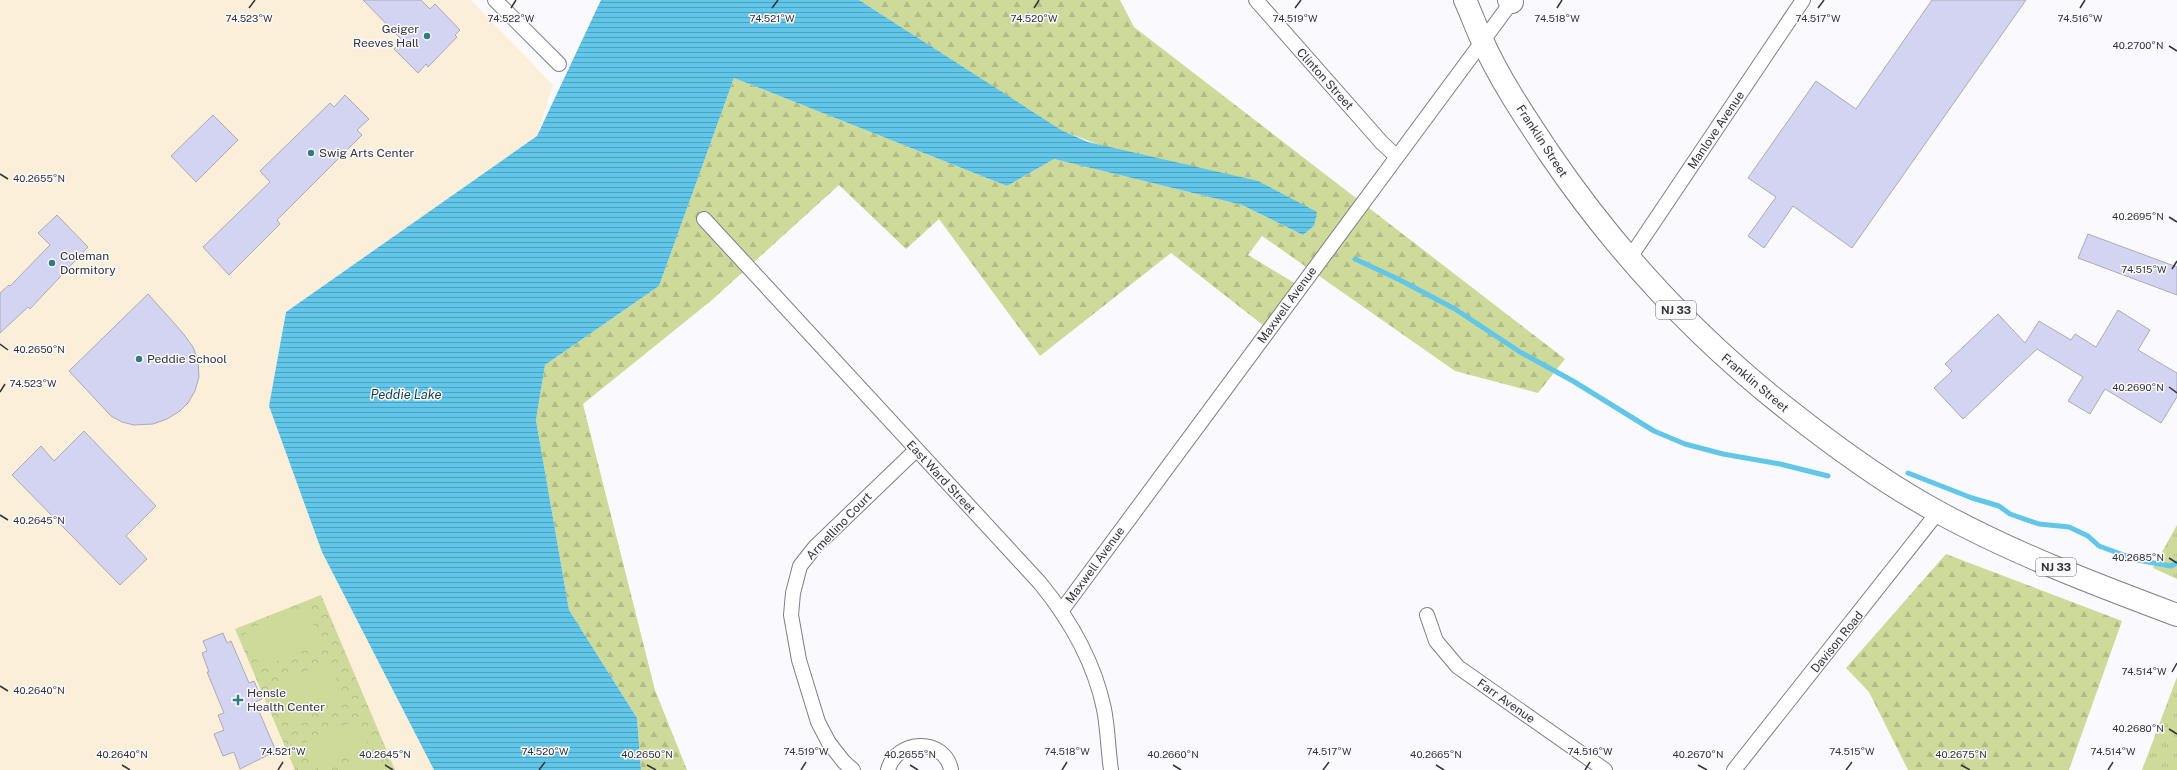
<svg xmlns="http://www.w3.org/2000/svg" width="2177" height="770" viewBox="0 0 2177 770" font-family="'Public Sans',sans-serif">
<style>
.education{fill:#fbefda}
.grass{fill:url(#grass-tufts)}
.forest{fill:url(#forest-firs)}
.park{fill:url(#park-crowns)}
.pitch{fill:#cdda99}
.water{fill:url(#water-rules)}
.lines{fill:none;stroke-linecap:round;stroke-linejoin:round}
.stream{stroke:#62c6e9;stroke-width:5}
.building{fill:#d3d3f2;stroke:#ababb6}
.street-casing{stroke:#7e7e89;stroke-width:16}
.primary-casing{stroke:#7e7e89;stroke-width:24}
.street{stroke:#fff;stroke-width:14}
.primary{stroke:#fff;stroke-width:22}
.ticks{fill:none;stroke:#333338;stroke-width:1.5}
.poi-dot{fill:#337b82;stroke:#fafafe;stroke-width:1.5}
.labels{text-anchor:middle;stroke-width:3;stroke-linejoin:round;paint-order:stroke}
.shield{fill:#fafafe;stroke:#6f6f73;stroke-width:1}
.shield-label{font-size:11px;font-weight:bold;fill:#333338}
.poi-label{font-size:12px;fill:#333338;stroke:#fafafe;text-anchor:start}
.street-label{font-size:12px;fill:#333338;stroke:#fafafe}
.water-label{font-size:13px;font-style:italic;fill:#123f4e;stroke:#fafafe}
.ticks-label{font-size:10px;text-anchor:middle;fill:#333338;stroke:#fafafe;stroke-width:3;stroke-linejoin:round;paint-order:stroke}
</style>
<defs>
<pattern id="grass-tufts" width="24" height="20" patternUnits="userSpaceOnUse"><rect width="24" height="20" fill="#cdda99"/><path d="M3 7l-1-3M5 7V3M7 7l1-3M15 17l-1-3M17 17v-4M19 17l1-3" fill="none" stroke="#b0bc85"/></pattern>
<pattern id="forest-firs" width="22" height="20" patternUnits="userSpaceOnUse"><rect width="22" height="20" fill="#cdda99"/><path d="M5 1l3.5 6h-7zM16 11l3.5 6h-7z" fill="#b0bc85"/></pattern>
<pattern id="park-crowns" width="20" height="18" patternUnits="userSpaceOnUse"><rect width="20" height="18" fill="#cdda99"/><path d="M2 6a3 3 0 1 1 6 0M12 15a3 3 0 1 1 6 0" fill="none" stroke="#b0bc85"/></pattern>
<pattern id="water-rules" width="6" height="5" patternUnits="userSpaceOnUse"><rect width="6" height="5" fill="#62c6e9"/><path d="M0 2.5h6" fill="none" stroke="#51a1be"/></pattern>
</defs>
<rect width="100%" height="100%" fill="#fafafe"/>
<polygon class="education" points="0,0 471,0 553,85 537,136 286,312 269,406 322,552 434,770 0,770"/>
<g class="grass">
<polygon points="2177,525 2177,579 2153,568"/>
<polygon points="2177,677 2177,770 2142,770"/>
</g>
<g class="forest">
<polygon points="859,0 1120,0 1134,27 1565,359 1538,393 1455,371 1262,236 1248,255 1303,288 1273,333 1171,253 1040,356 939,219 906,249 839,185 712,300 583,404 655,690 687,770 641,770 637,718 569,610 536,420 545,365 659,286 734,78 1007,186 1054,159 1242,205 1303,235 1314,226 1060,130"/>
<polygon points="1946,554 2122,621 2069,770 1908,770 1869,692 1846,668"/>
</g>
<polygon class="park" points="321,595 395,770 295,770 235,629"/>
<g class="pitch">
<polygon points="306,606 321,643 260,668 245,631"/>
<polygon points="329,662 344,698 283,723 269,686"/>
<polygon points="358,720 369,747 312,770 301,744"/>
<polygon points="372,755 379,770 337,770"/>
</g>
<polygon class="water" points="601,0 859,0 1061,130 1088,142 1258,181 1317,212 1314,226 1303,235 1242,205 1054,159 1007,186 734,78 659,286 545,365 536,420 569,610 637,718 641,770 434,770 322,552 269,406 286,312 537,136"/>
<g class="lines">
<g class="stream">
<polyline points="1355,259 1400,280 1455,309 1520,352 1573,381 1654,431 1685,444 1723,454 1780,464 1828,476"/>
<polyline points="1908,473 1972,498 1999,506 2010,514 2039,524 2069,527 2088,536 2099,546 2137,560 2171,566 2177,563"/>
</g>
</g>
<g class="building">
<polygon points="363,0 421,0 430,9 435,4 460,30 455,35 457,37 428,67 426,64 418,73 394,49 402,40"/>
<polygon points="1932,0 2026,0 1852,248 1793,206 1764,248 1748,236 1776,197 1748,178 1816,81 1856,109"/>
<polygon points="345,95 369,119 357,130 362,135 277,220 280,224 229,275 203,247 270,182 260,171 330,103 334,107"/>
<polygon points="213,115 238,140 196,182 171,156"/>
<polygon points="57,215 88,247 30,309 28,307 0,333 0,293 9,285 10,286 50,245 38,233"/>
<polygon points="2088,234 2177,267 2177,295 2078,258"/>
<polygon points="148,294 182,332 193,347 198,360 199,377 195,391 188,403 180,411 167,419 153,424 134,425 122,422 111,416 69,371"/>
<polygon points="2118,310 2150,330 2138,350 2177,373 2177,397 2161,423 2105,389 2090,414 2068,401 2083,377 2037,349 1963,419 1934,388 1952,371 1945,364 1998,314 2025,343 2039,321 2071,340 2075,334 2096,347"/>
<polygon points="84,431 156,506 126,536 147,559 120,585 12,475 41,446 54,461"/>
<polygon points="223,633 227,643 231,641 249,683 254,681 262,699 255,702 276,751 240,769 234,752 223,756 214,734 224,730 218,715 224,713 207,672 209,672 202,653 207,651 203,641"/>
</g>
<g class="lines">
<defs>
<g id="street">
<polyline points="495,0 559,64"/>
<polyline points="1256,0 1382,143 1396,156"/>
<path d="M704,219L1040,583C1071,621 1094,661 1104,709C1108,729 1108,750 1111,770"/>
<polyline points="1629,259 1803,0"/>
<polyline points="1062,610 1513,0"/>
<polyline points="1427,615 1436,641 1458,667 1605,770"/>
<polyline points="853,770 844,762 829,743 818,722 799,660 791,615 793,593 800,566 815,547 916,450"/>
<path d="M888,770C896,739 945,737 951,770"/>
<polyline points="1734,770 1938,512"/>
</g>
<g id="primary">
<path d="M1465,0C1471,13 1476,27 1482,40C1500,80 1525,117 1549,153C1617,253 1696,338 1791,412C1838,449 1887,485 1940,513C2015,554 2097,585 2177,615"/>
<polyline points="1509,0 1512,2"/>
</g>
</defs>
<use href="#street" class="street-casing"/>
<use href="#primary" class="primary-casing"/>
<use href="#street" class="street"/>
<use href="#primary" class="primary"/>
</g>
<path class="ticks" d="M249,8L255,0M511,8L516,0M772,8L778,0M1034,8L1039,0M1295,8L1301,0M1557,8L1562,0M1818,8L1824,0M2080,8L2085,0M2169,46L2177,51M0,174L8,179M2169,217L2177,222M2172,269L2177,261M0,344L8,350M2169,387L2177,393M0,392L5,384M0,515L8,520M2169,558L2177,563M2172,672L2177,663M0,686L8,691M2169,729L2177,734M122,765L130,770M385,765L393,770M647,765L656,770M910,765L918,770M1173,765L1181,770M1436,765L1444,770M1698,765L1707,770M1961,765L1970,770M278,770L283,762M539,770L545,762M801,770L806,762M1062,770L1067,762M1323,770L1329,762M1585,770L1590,762M1846,770L1852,762M2108,770L2113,762"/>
<g class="poi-dot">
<circle cx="427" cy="36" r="4"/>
<circle cx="311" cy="153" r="4"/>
<circle cx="52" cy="263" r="4"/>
<circle cx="139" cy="359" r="4"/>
<path d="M236 694h4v4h4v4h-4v4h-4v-4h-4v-4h4z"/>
</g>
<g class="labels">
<g class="shield">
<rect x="1656" y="301" width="40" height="18" rx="3"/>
<rect x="2036" y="558" width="40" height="18" rx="3"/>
</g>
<g class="shield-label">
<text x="1676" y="314">NJ 33</text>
<text x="2056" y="571">NJ 33</text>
</g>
<g class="poi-label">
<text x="419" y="33" text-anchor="end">Geiger<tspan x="419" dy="14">Reeves Hall</tspan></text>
<text x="319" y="157">Swig Arts Center</text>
<text x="60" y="260">Coleman<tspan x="60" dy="14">Dormitory</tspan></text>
<text x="147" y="363">Peddie School</text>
<text x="247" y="697">Hensle<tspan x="247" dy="14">Health Center</tspan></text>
</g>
<g class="street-label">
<text transform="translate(1325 79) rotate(48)" y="4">Clinton Street</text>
<text transform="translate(1716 130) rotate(-56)" y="4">Manlove Avenue</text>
<text transform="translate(1542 141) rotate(57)" y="4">Franklin Street</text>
<text transform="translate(1287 305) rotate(-54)" y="4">Maxwell Avenue</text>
<text transform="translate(1755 383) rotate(40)" y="4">Franklin Street</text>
<text transform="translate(941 477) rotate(47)" y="4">East Ward Street</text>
<text transform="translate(839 526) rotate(-46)" y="4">Armellino Court</text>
<text transform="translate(1095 565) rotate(-54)" y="4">Maxwell Avenue</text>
<text transform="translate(1837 642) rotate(-51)" y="4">Davison Road</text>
<text transform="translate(1506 701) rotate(35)" y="4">Farr Avenue</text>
</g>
<g class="water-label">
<text x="406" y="399">Peddie Lake</text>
</g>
</g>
<g class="ticks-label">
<text x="511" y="22">74.522°W</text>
<text x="772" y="22">74.521°W</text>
<text x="1034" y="22">74.520°W</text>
<text x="1557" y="22">74.518°W</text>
<text x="1818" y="22">74.517°W</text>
<text x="249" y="22">74.523°W</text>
<text x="1295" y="22">74.519°W</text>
<text x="2080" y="22">74.516°W</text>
<text x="2138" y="49">40.2700°N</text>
<text x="39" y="182">40.2655°N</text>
<text x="2138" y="220">40.2695°N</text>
<text x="2144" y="273">74.515°W</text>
<text x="39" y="353">40.2650°N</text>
<text x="33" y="387">74.523°W</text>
<text x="2138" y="391">40.2690°N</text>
<text x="39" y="524">40.2645°N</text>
<text x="2138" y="561">40.2685°N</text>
<text x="2144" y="675">74.514°W</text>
<text x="39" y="694">40.2640°N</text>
<text x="2138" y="732">40.2680°N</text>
<text x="283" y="755">74.521°W</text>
<text x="545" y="755">74.520°W</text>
<text x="806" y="755">74.519°W</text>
<text x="1067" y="755">74.518°W</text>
<text x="1329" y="755">74.517°W</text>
<text x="1590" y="755">74.516°W</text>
<text x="1852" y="755">74.515°W</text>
<text x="2113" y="755">74.514°W</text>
<text x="122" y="758">40.2640°N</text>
<text x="385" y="758">40.2645°N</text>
<text x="647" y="758">40.2650°N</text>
<text x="910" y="758">40.2655°N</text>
<text x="1173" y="758">40.2660°N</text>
<text x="1436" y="758">40.2665°N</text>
<text x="1698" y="758">40.2670°N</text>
<text x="1961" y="758">40.2675°N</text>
</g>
</svg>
